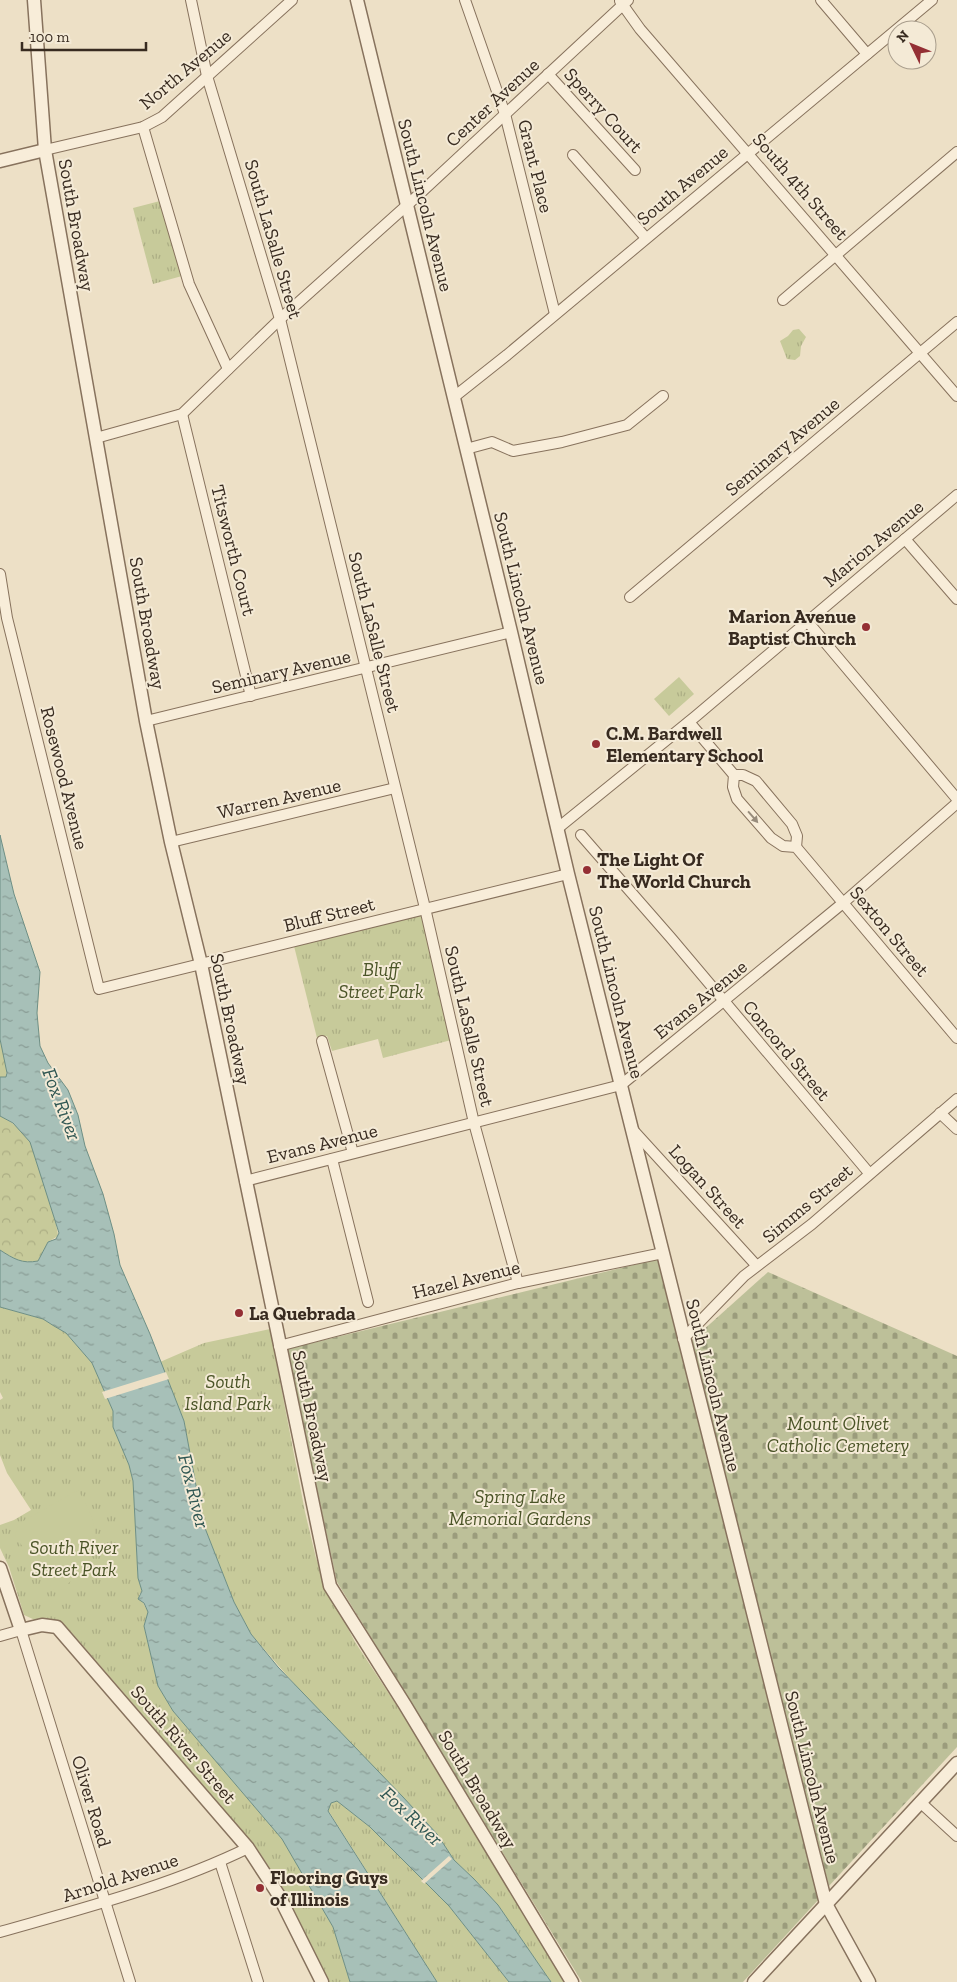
<svg xmlns="http://www.w3.org/2000/svg" width="957" height="1982" viewBox="0 0 957 1982" font-family="'Zilla Slab',serif">
<style>
.forest{fill:url(#forest-crowns)}
.cemetery{fill:url(#cemetery-stones)}
.park{fill:url(#park-tufts)}
.pitch{fill:#c7ca9a}
.water{fill:url(#water-ripples);stroke:#6e8f85}
.pier{fill:#ede0c6}
.lines{fill:none;stroke-linecap:round;stroke-linejoin:round}
.minor-casing{stroke:#87725d;stroke-width:12}
.tertiary-casing{stroke:#87725d;stroke-width:15}
.minor{stroke:#f8edd9;stroke-width:10}
.tertiary{stroke:#f8edd9;stroke-width:12}
.oneway{fill:#988c7c}
.poi-dot{fill:#942f34;stroke:#f4ead6;stroke-width:2}
.labels{text-anchor:middle;stroke-width:4;stroke-linejoin:round;paint-order:stroke}
.street-label{font-size:19px;fill:#382b20;stroke:#f4ead6}
.poi-label{font-size:19px;font-weight:bold;fill:#382b20;stroke:#f4ead6;text-anchor:start}
.park-label{font-size:19px;font-style:italic;fill:#4a5427;stroke:#f4ead6}
.water-label{font-size:20px;font-style:italic;fill:#305753;stroke:#f4ead6}
</style>
<defs>
<pattern id="forest-crowns" width="20" height="18" patternUnits="userSpaceOnUse" patternTransform="scale(1.25)"><rect width="20" height="18" fill="#c7ca9a"/><path d="M2 6a3 3 0 1 1 6 0M12 15a3 3 0 1 1 6 0" fill="none" stroke="#acae84"/></pattern>
<pattern id="cemetery-stones" width="16" height="16" patternUnits="userSpaceOnUse" patternTransform="scale(1.25)"><rect width="16" height="16" fill="#bdc099"/><path d="M2 7V4a2 2 0 0 1 4 0v3zM10 15v-3a2 2 0 0 1 4 0v3z" fill="#9b9c7c"/></pattern>
<pattern id="park-tufts" width="24" height="20" patternUnits="userSpaceOnUse" patternTransform="scale(1.25)"><rect width="24" height="20" fill="#c7ca9a"/><path d="M3 7l-1-3M5 7V3M7 7l1-3M15 17l-1-3M17 17v-4M19 17l1-3" fill="none" stroke="#acae84"/></pattern>
<pattern id="water-ripples" width="26" height="14" patternUnits="userSpaceOnUse" patternTransform="scale(1.25)"><rect width="26" height="14" fill="#a7c0b8"/><path d="M2 4q2-2 4 0t4 0M15 11q2-2 4 0t4 0" fill="none" stroke="#899c95"/></pattern>
</defs>
<rect width="100%" height="100%" fill="#ede0c6"/>
<g class="forest">
<polygon points="0,1039 7,1065 6,1078 0,1077"/>
<path d="M0,1116C12,1122 21,1129 29,1140C35,1148 59,1227 58,1236L48,1242L38,1261C22,1264 14,1259 0,1250Z"/>
</g>
<g class="cemetery">
<polygon points="658,1259 819,1899 743,1982 582,1982 337,1582 287,1349"/>
<polygon points="768,1272 957,1356 957,1747 829,1886 691,1341"/>
</g>
<g class="park">
<polygon points="160,201 182,276 153,284 133,208"/>
<polygon points="799,329 806,337 801,346 800,356 795,360 787,359 780,341 788,336 793,330"/>
<polygon points="679,677 694,694 669,716 654,699"/>
<polygon points="425,908 455,1039 383,1058 378,1039 332,1051 327,1036 317,1038 293,942"/>
<path d="M0,1307L43,1319L54,1326L66,1333L92,1363L113,1411V1427L129,1465L133,1481L138,1578L142,1591L139,1595L148,1612L144,1626L158,1686L173,1711L282,1839L333,1927L350,1982H329L284,1890L254,1844L72,1633C61,1622 51,1616 35,1620L24,1615L9,1567L0,1548V1525L14,1520L31,1510L7,1473L0,1455V1400L3,1398L0,1392Z"/>
<polygon points="270,1329 305,1512 316,1558 327,1587 355,1642 422,1744 568,1982 551,1982 498,1905 474,1879 454,1860 437,1834 310,1702 251,1634 234,1602 203,1523 184,1421 160,1362 204,1343"/>
<polygon points="337,1801 370,1827 449,1906 509,1982 437,1982 328,1810 331,1803"/>
</g>
<path class="pitch" d="M78,1490C107,1536 99,1562 56,1593L15,1536L18,1524Z"/>
<path class="water" d="M0,835L14,894L40,972L37,1013L40,1046L48,1063L68,1090L78,1115L85,1146L103,1194L114,1234L120,1265L150,1334L184,1421L203,1523L234,1602L251,1634L278,1667L403,1797L437,1834L454,1860L474,1879L498,1905L551,1982H509L449,1906L370,1827L337,1801L331,1803L328,1811L437,1982H350L333,1927L282,1839L173,1711L158,1686L144,1626L148,1612L144,1603L138,1599L142,1591L138,1578L133,1481L129,1465L113,1427V1411L92,1363L66,1333L54,1326L43,1319L0,1307V1250C14,1259 22,1264 38,1261L48,1242L56,1239L59,1233L30,1142L13,1123L0,1116V1077H6L7,1073L0,1039Z"/>
<g class="pier">
<polygon points="166,1372 169,1379 105,1399 102,1392"/>
<polygon points="449,1856 452,1859 424,1884 421,1881"/>
</g>
<g class="lines">
<defs>
<g id="minor">
<polyline points="191,0 207,76 280,319 425,908 474,1123 518,1283"/>
<polyline points="465,0 505,114 555,314"/>
<polyline points="821,0 867,54"/>
<polyline points="620,1 640,29 957,396"/>
<polyline points="548,74 635,170"/>
<polyline points="143,127 189,284 228,369"/>
<polyline points="45,150 143,127 162,117 292,0"/>
<polyline points="573,155 646,238"/>
<polyline points="783,300 957,152"/>
<polyline points="454,397 507,355 932,0"/>
<polyline points="182,414 251,696"/>
<polyline points="96,438 182,414 280,319 415,198 628,0"/>
<polyline points="466,449 492,442 513,451 562,442 627,425 663,396"/>
<polyline points="905,539 957,599"/>
<polyline points="0,574 7,618 99,989 568,874"/>
<polyline points="630,597 957,322"/>
<polyline points="807,621 957,799"/>
<polyline points="146,721 511,632"/>
<polyline points="689,722 734,775 733,787 737,799 771,838 783,846 796,847 957,1038"/>
<polyline points="734,775 743,775 756,781 792,824 797,836 796,847"/>
<polyline points="558,828 696,716 957,495"/>
<polyline points="581,835 671,938 869,1173"/>
<polyline points="171,842 395,788"/>
<polyline points="322,1041 353,1153"/>
<polyline points="940,1113 957,1129"/>
<polyline points="633,1130 756,1265"/>
<polyline points="332,1159 368,1302"/>
<polyline points="245,1181 621,1085 843,903 957,803"/>
<polyline points="683,1339 744,1276 812,1224 957,1099"/>
<polyline points="279,1346 518,1283 663,1253"/>
<polyline points="0,1636 21,1630 130,1982"/>
<polyline points="920,1802 957,1836"/>
<polyline points="220,1862 258,1982"/>
<path d="M0,1932C84,1908 170,1886 248,1848"/>
</g>
<g id="tertiary">
<polyline points="34,0 45,150 146,721 171,842 201,964 330,1586 405,1705 572,1982"/>
<polyline points="357,0 511,632 568,874 826,1904 869,1982"/>
<polyline points="0,161 45,150"/>
<polyline points="0,1568 21,1630 42,1625 57,1627 248,1848 278,1894 322,1982"/>
<polyline points="754,1982 957,1763"/>
</g>
</defs>
<use href="#minor" class="minor-casing"/>
<use href="#tertiary" class="tertiary-casing"/>
<use href="#minor" class="minor"/>
<use href="#tertiary" class="tertiary"/>
</g>
<defs><path id="oneway-solid" d="M-6-.8H1V-3.2L6.5 0L1 3.2V.8H-6Z" transform="scale(1.25)"/></defs>
<use class="oneway" href="#oneway-solid" transform="translate(753 817) rotate(49)"/>
<g class="poi-dot">
<circle cx="866" cy="627" r="5"/>
<circle cx="596" cy="744" r="5"/>
<circle cx="587" cy="870" r="5"/>
<circle cx="239" cy="1313" r="5"/>
<circle cx="260" cy="1888" r="5"/>
</g>
<g class="labels">
<g class="street-label">
<text transform="translate(185 69) rotate(-40)" y="7">North Avenue</text>
<text transform="translate(492 102) rotate(-43)" y="7">Center Avenue</text>
<text transform="translate(604 110) rotate(48)" y="7">Sperry Court</text>
<text transform="translate(536 166) rotate(76)" y="7">Grant Place</text>
<text transform="translate(682 185) rotate(-40)" y="7">South Avenue</text>
<text transform="translate(801 186) rotate(49)" y="7">South 4th Street</text>
<text transform="translate(426 205) rotate(76)" y="7">South Lincoln Avenue</text>
<text transform="translate(77 225) rotate(80)" y="7">South Broadway</text>
<text transform="translate(274 239) rotate(74)" y="7">South LaSalle Street</text>
<text transform="translate(782 446) rotate(-40)" y="7">Seminary Avenue</text>
<text transform="translate(873 543) rotate(-40)" y="7">Marion Avenue</text>
<text transform="translate(234 550) rotate(76)" y="7">Titsworth Court</text>
<text transform="translate(522 598) rotate(76)" y="7">South Lincoln Avenue</text>
<text transform="translate(148 623) rotate(80)" y="7">South Broadway</text>
<text transform="translate(375 632) rotate(76)" y="7">South LaSalle Street</text>
<text transform="translate(281 671) rotate(-13)" y="7">Seminary Avenue</text>
<text transform="translate(65 778) rotate(76)" y="7">Rosewood Avenue</text>
<text transform="translate(279 798) rotate(-13)" y="7">Warren Avenue</text>
<text transform="translate(329 914) rotate(-14)" y="7">Bluff Street</text>
<text transform="translate(890 931) rotate(50)" y="7">Sexton Street</text>
<text transform="translate(617 992) rotate(76)" y="7">South Lincoln Avenue</text>
<text transform="translate(700 999) rotate(-39)" y="7">Evans Avenue</text>
<text transform="translate(231 1019) rotate(78)" y="7">South Broadway</text>
<text transform="translate(470 1026) rotate(77)" y="7">South LaSalle Street</text>
<text transform="translate(787 1050) rotate(50)" y="7">Concord Street</text>
<text transform="translate(322 1143) rotate(-14)" y="7">Evans Avenue</text>
<text transform="translate(708 1186) rotate(48)" y="7">Logan Street</text>
<text transform="translate(807 1203) rotate(-40)" y="7">Simms Street</text>
<text transform="translate(466 1279) rotate(-14)" y="7">Hazel Avenue</text>
<text transform="translate(714 1385) rotate(76)" y="7">South Lincoln Avenue</text>
<text transform="translate(313 1416) rotate(78)" y="7">South Broadway</text>
<text transform="translate(184 1744) rotate(49)" y="7">South River Street</text>
<text transform="translate(813 1777) rotate(76)" y="7">South Lincoln Avenue</text>
<text transform="translate(478 1789) rotate(59)" y="7">South Broadway</text>
<text transform="translate(92 1801) rotate(73)" y="7">Oliver Road</text>
<text transform="translate(120 1877) rotate(-18)" y="7">Arnold Avenue</text>
</g>
<g class="poi-label">
<text x="856" y="623" text-anchor="end">Marion Avenue<tspan x="856" dy="22">Baptist Church</tspan></text>
<text x="606" y="740">C.M. Bardwell<tspan x="606" dy="22">Elementary School</tspan></text>
<text x="597" y="866">The Light Of<tspan x="597" dy="22">The World Church</tspan></text>
<text x="249" y="1320">La Quebrada</text>
<text x="270" y="1884">Flooring Guys<tspan x="270" dy="22">of Illinois</tspan></text>
</g>
<g class="park-label">
<text x="381" y="976">Bluff<tspan x="381" dy="22">Street Park</tspan></text>
<text x="228" y="1388">South<tspan x="228" dy="22">Island Park</tspan></text>
<text x="838" y="1430">Mount Olivet<tspan x="838" dy="22">Catholic Cemetery</tspan></text>
<text x="520" y="1503">Spring Lake<tspan x="520" dy="22">Memorial Gardens</tspan></text>
<text x="74" y="1554">South River<tspan x="74" dy="22">Street Park</tspan></text>
</g>
<g class="water-label">
<text transform="translate(62 1104) rotate(69)" y="7">Fox River</text>
<text transform="translate(194 1491) rotate(76)" y="7">Fox River</text>
<text transform="translate(412 1816) rotate(43)" y="7">Fox River</text>
</g>
</g>
<g transform="translate(912 45) rotate(313)"><circle r="24" fill="#f4ead6" stroke="#a99e8d"/>
<path d="M0-4L9 19L0 12L-9 19Z" fill="#942f34"/>
<text y="-8" font-size="14" font-weight="bold" text-anchor="middle" fill="#382b20">N</text>
</g>
<path d="M22 42v8h124v-8" fill="none" stroke="#382b20" stroke-width="2.5"/>
<text x="30" y="42" font-size="15" fill="#382b20" stroke="#f4ead6" stroke-width="4" paint-order="stroke">100 m</text>
</svg>
